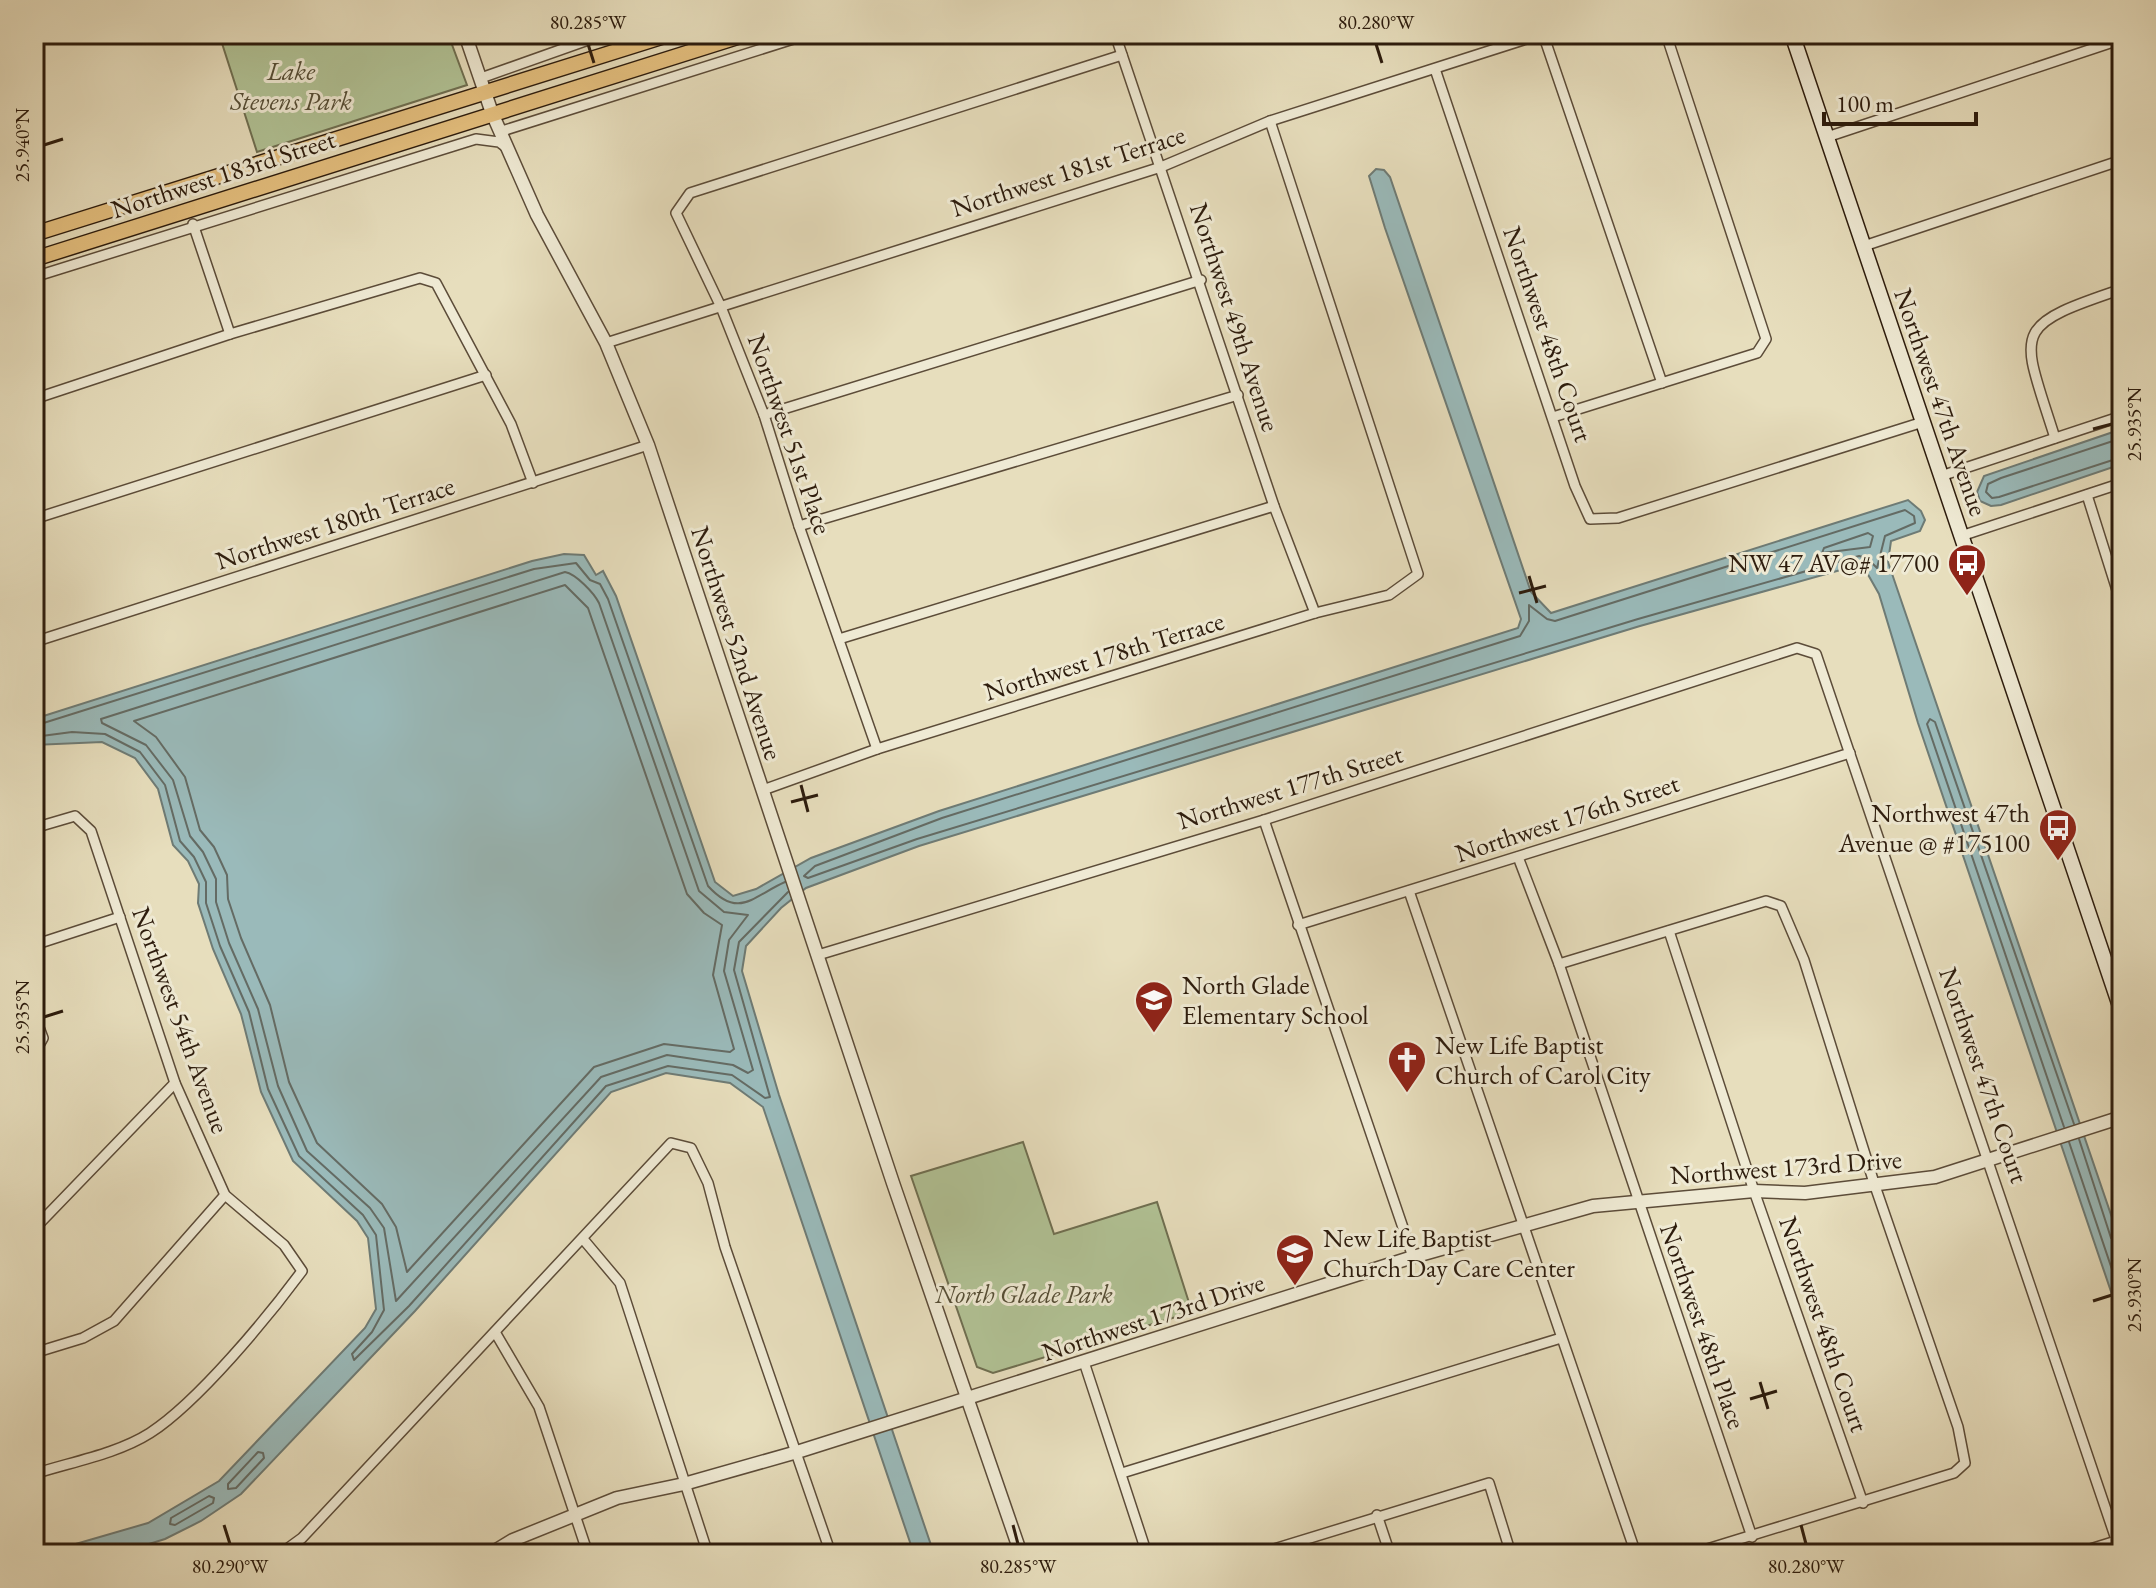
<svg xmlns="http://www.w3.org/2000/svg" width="2156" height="1588" viewBox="0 0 2156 1588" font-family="'EB Garamond',serif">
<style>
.green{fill:#b1c295;stroke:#6f6f51;stroke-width:2}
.water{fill:#9ababa;stroke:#6e7b75;stroke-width:2}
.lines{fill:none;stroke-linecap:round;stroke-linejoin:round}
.shore{stroke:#646b64;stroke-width:2}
.minor-casing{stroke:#5c4c39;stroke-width:12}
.tertiary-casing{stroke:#5c4c39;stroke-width:15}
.secondary-casing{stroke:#2d1c0d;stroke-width:17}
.primary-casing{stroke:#2d1c0d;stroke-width:17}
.minor{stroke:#efead4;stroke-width:9}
.tertiary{stroke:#efead4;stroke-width:12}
.secondary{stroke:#efead4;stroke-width:14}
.primary{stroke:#e4bf7e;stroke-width:14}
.ticks{fill:none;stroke:#2d1c0d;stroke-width:3}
.labels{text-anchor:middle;stroke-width:6;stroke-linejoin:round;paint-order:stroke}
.park-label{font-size:26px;font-style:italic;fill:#554e36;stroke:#efead4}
.street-label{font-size:26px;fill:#2d1c0d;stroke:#efead4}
.poi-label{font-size:26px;fill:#2d1c0d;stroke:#efead4;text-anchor:start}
.neatline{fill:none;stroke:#2d1c0d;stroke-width:3}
.ticks-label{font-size:20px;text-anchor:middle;fill:#2d1c0d}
</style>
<rect width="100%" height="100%" fill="#e7debd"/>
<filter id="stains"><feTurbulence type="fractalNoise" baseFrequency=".0025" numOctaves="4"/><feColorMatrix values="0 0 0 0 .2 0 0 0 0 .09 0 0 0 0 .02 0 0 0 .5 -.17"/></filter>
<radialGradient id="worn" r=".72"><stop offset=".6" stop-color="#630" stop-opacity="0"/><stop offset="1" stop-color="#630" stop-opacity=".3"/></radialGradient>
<g class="green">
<polygon points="219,34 448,34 467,85 257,152"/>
<polygon points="1023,1142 1054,1234 1157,1202 1192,1312 993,1373 977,1367 911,1176"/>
</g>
<g class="water">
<polygon points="1376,169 1384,170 1390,177 1531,592 1551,613 1908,500 1921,511 1925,520 1920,531 1891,541 1888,562 2122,1247 2122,1324 1918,723 1879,594 1862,564 1640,626 919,846 806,888 781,908 746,946 742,971 779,1095 934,1554 914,1554 763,1107 730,1083 666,1073 611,1092 415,1311 241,1494 201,1521 165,1539 117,1554 41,1554 148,1523 219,1481 365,1328 376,1309 368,1238 357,1221 293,1161 261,1092 241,1014 213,949 198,903 199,884 188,861 173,845 158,789 135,758 102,742 34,745 34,719 532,561 564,554 584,555 596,575 603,571 616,596 715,882 733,896 756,889 811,858 939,811 1518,628 1521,619 1385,228 1369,176"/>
<polygon points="2122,429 2122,464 2001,505 1991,506 1980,501 1977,492 1984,476"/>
</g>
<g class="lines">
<g class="shore">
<polyline points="2122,438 2001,478 1988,484 1986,492 1992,498 1999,497 2122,457"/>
<polygon points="1905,510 1914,516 1915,523 1885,536 1877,568 1867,558 1859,556 1638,619 917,839 808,878 804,876 815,866 942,818 1520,636 1529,621 1529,605 1547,619 1555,621"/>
<polygon points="1868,533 1873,536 1870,547 1822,553 1824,548"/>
<path d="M565,572C576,574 594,593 599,603L699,891L724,912L748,915L729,940L724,971L753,1070L748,1073L733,1065L667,1055L601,1077L396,1301L384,1228L370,1208L307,1151L278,1086L258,1009L229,943L216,902V879L203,852L190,836L173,780L146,745L102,723L101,719Z"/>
<polygon points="565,585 588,608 687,894 704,913 722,925 713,975 734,1049 730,1052 664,1044 594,1067 407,1272 396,1227 382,1204 317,1143 289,1082 270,1005 241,938 228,899 227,875 214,847 200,830 185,777 156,737 134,721"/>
<path d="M34,726L534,569L576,563L590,580L600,584L608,599L708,886C739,920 753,896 785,882"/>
<polyline points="34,737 72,732 105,734 140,752 165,785 180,841 194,857 206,882 206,903 220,946 249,1012 268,1089 299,1156 363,1215 376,1235 384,1310 372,1332 352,1354 354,1360 409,1306 606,1086 668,1066 732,1075 765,1098 770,1097 734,970 739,942 788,892"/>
<polyline points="2064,1127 1927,724 1930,719 1935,722 2074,1124"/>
<polyline points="2079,1139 2111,1238 2122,1244"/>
<polyline points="2069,1142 2122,1299"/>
<polygon points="258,1452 263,1453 264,1458 236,1488 228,1489 228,1484"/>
<polygon points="209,1496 214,1498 213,1503 175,1525 170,1524 171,1518"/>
</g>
<defs>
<g id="minor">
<polyline points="1115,34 1274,506 1315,613"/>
<polyline points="1543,34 1662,383"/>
<polyline points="1435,69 1575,486 1590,519 1618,518 1923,422"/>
<polyline points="481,78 605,34"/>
<polyline points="502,131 809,34"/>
<polyline points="1827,137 2122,39"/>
<polyline points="193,224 230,334"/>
<polyline points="1864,246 2122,160"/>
<polyline points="34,277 476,139 499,142 507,148"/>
<polyline points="606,343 1161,167 1270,121 1542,34"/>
<polyline points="34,399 230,334 420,278 436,283 511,424 533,483"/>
<polyline points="764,415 1201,280"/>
<polyline points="1553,417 1757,353 1766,339 1666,34"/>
<path d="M2055,438C2021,330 2008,327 2122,289"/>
<polyline points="1941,476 2122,416"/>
<polyline points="2087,495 2122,606"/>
<polyline points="34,519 486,375"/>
<polyline points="799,526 1238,395"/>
<polyline points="1961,536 2122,483"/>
<polyline points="839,639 1274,506"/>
<polyline points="34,642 648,445"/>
<polyline points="877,749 799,526 764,415 721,307 676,213 690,193 1122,55"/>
<polyline points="763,790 877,749 1315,613 1389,595 1418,574 1270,121"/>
<polyline points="1264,820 1413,1257"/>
<path d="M34,828L75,816L91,831L175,1083L225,1195L284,1245L302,1271C268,1317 198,1402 150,1433C117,1454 71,1462 34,1474"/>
<polyline points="1518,857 1559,964 1752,1537"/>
<polyline points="1409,891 1636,1554"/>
<polyline points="1298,925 1850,753"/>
<polyline points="1669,931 1754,1191 1863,1503"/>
<polyline points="34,945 120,917"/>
<polyline points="818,955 1264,820 1797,648 1816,654 2121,1554"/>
<polyline points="1559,964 1766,901 1781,906 1804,960 1875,1186 1958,1427 1965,1463 1954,1473 1691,1554"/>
<polyline points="34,1014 43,1038 34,1054"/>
<polyline points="34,1229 175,1083"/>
<polyline points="583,1239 620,1283 708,1554"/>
<polyline points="495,1332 539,1407 588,1554"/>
<polyline points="34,1353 83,1338 114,1321 225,1195"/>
<polyline points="1084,1362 1147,1554"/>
<polyline points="1122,1473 1561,1338"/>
<polyline points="1377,1515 1390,1554"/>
<polyline points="280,1554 302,1538 671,1143 691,1148 708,1183 725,1247 831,1554"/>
<polyline points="1258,1554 1489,1483 1511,1554"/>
<polyline points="2074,1554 2116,1541"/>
</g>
<g id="tertiary">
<polyline points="465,34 492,113 537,215 606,343 648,445 893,1183 1021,1554"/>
<polyline points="490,1554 513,1540 617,1498 684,1484 797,1452 1413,1257 1593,1206 1754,1191 1805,1193 1935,1177 2122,1117"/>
</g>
<polyline id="secondary" points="1792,34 2122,1012"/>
<g id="primary">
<polyline points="34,234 671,34"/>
<polyline points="34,259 747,34"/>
</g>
</defs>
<use href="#minor" class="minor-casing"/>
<use href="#tertiary" class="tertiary-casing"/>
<use href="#secondary" class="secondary-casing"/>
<use href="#primary" class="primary-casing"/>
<use href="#minor" class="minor"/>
<use href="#tertiary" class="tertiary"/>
<use href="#secondary" class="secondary"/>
<use href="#primary" class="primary"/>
</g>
<path class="ticks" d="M588,44L594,63M1376,44L1382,63M44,145L63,139M2093,429L2112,424M1529,576L1537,603M1519,593L1546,586M801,785L808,812M791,802L818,795M44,1017L63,1011M2093,1301L2112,1295M1760,1382L1768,1409M1750,1399L1777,1391M224,1525L230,1544M1013,1525L1018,1544M1801,1525L1806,1544"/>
<defs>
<symbol id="bus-pin" viewBox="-11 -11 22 30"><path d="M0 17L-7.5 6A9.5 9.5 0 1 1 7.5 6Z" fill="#8f2418" stroke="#efead4"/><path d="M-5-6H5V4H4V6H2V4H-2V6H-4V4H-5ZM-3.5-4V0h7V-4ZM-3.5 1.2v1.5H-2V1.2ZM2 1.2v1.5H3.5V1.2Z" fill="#fff"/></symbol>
<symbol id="school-pin" viewBox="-11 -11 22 30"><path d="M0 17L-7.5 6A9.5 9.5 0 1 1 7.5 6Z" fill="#8f2418" stroke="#efead4"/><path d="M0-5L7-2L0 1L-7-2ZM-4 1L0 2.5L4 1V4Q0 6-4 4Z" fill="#fff"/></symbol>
<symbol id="church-pin" viewBox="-11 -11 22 30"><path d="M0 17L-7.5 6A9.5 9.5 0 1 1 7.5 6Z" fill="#8f2418" stroke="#efead4"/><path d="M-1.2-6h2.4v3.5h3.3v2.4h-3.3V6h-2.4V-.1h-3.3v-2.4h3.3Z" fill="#fff"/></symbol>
</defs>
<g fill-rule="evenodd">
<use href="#bus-pin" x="1945" y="541" width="44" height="60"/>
<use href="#bus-pin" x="2036" y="806" width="44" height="60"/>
<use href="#school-pin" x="1132" y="978" width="44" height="60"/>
<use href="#church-pin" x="1385" y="1038" width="44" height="60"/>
<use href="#school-pin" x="1273" y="1231" width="44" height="60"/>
</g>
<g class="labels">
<g class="park-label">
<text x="291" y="80">Lake<tspan x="291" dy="30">Stevens Park</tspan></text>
<text x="1024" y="1303">North Glade Park</text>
</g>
<g class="street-label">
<text transform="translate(1068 171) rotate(-18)" y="9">Northwest 181st Terrace</text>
<text transform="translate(223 174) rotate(-18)" y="9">Northwest 183rd Street</text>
<text transform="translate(1235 317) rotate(72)" y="9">Northwest 49th Avenue</text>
<text transform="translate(1548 334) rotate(71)" y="9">Northwest 48th Court</text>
<text transform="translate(1941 402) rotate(71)" y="9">Northwest 47th Avenue</text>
<text transform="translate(790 434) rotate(71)" y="9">Northwest 51st Place</text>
<text transform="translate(335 523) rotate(-18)" y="9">Northwest 180th Terrace</text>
<text transform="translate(737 643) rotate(72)" y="9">Northwest 52nd Avenue</text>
<text transform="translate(1104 656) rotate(-17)" y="9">Northwest 178th Terrace</text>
<text transform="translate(1290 787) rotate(-17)" y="9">Northwest 177th Street</text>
<text transform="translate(1567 818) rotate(-18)" y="9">Northwest 176th Street</text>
<text transform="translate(181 1020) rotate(70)" y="9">Northwest 54th Avenue</text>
<text transform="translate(1984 1075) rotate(71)" y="9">Northwest 47th Court</text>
<text transform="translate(1786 1167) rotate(-4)" y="9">Northwest 173rd Drive</text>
<text transform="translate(1153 1317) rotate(-18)" y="9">Northwest 173rd Drive</text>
<text transform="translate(1824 1324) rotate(71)" y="9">Northwest 48th Court</text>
<text transform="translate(1703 1326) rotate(71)" y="9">Northwest 48th Place</text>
</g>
<g class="poi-label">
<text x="1939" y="572" text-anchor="end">NW 47 AV@# 17700</text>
<text x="2030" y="822" text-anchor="end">Northwest 47th<tspan x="2030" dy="30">Avenue @ #175100</tspan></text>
<text x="1182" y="994">North Glade<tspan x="1182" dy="30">Elementary School</tspan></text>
<text x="1435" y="1054">New Life Baptist<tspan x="1435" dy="30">Church of Carol City</tspan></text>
<text x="1323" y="1247">New Life Baptist<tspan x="1323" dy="30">Church Day Care Center</tspan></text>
</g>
</g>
<rect width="2156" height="1588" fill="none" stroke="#e7debd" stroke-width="88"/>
<path d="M1824 112v12h152v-12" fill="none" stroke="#2d1c0d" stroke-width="4"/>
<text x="1836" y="112" font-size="24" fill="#2d1c0d" stroke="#efead4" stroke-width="6" paint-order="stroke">100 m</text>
<rect x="44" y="44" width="2068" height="1500" class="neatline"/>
<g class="ticks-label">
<text x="588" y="29">80.285°W</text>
<text x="1376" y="29">80.280°W</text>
<text transform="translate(22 145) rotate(-90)" y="7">25.940°N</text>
<text transform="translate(2134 424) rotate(-90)" y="7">25.935°N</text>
<text transform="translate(22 1017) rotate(-90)" y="7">25.935°N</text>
<text transform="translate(2134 1295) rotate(-90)" y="7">25.930°N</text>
<text x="230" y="1573">80.290°W</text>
<text x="1018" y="1573">80.285°W</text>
<text x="1806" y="1573">80.280°W</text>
</g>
<rect width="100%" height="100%" filter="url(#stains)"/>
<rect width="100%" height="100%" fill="url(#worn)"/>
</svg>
